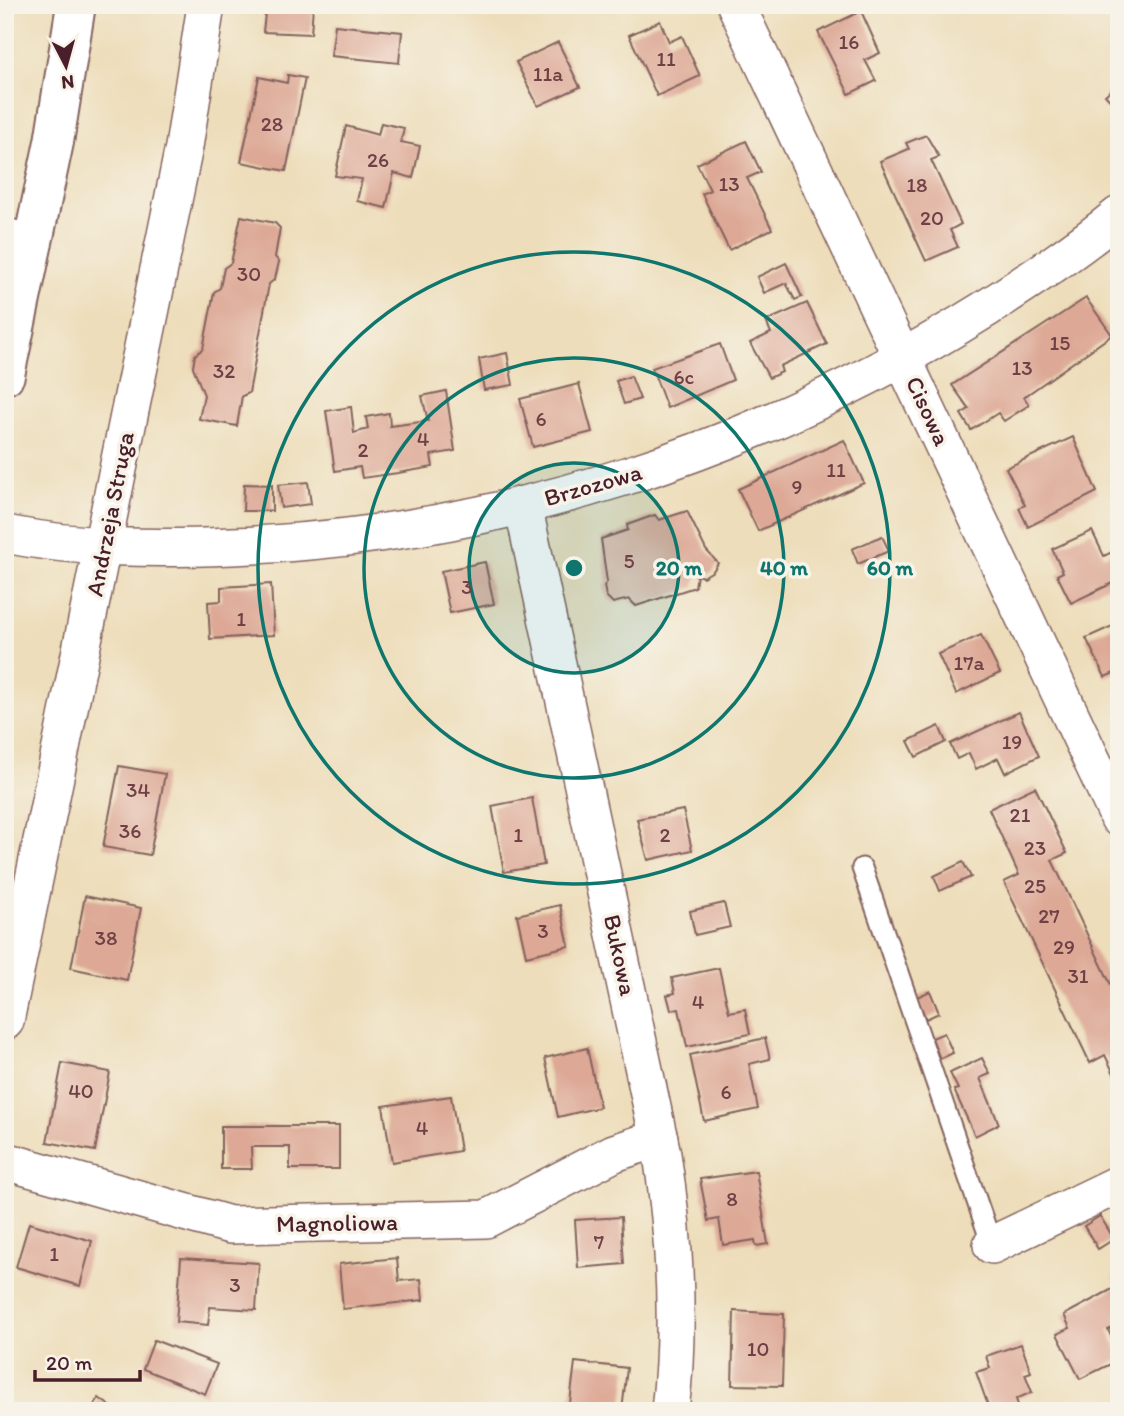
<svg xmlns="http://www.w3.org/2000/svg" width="1124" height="1416" viewBox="0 0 1124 1416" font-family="Itim,sans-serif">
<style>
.building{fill:#dda895}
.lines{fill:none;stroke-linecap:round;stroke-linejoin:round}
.service-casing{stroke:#83625d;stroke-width:23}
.minor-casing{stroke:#83625d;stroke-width:40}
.secondary-casing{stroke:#83625d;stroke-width:42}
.service{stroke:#fff;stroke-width:19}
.minor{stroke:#fff;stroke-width:37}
.secondary{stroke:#fff;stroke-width:38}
.ring{fill:none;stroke:#0f766e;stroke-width:3.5}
.labels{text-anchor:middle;stroke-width:7;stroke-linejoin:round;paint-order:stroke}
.number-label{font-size:21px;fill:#6f4146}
.street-label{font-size:24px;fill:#4a1f2b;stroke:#f7f3e8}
.centre{fill:#0f766e;stroke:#f7f3e8;stroke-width:3.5}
.ring-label{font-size:21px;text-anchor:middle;font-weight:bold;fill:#0f766e;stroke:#f7f3e8;stroke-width:7;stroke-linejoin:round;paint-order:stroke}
</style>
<rect width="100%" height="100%" fill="#f7f3e8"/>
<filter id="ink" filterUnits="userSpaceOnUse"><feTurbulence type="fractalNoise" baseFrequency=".0143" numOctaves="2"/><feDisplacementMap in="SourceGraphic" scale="14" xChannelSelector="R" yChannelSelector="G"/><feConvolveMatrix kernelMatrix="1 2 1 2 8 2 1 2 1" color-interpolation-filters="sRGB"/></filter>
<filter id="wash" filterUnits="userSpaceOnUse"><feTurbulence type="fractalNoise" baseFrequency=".00686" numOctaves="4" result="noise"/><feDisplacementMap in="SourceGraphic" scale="28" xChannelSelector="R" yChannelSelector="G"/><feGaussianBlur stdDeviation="1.57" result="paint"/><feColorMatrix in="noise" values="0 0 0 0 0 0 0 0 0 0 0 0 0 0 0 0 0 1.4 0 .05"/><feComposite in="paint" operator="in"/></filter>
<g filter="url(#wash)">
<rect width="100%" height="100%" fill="#edddba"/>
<g id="blocks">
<g class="building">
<polygon points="266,5 313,5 311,34 263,32"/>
<polygon points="861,11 880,53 865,60 876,81 849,94 818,32"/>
<polygon points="660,21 669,42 682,36 700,76 657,96 629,35"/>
<polygon points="335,25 402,32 399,63 331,56"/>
<polygon points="558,42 580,87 538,106 516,62"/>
<polygon points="288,75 305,78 286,171 241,162 259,77 287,83"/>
<polygon points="1119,83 1119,110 1105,95"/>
<polygon points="381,123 404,128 401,142 420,146 413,178 394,173 386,208 357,201 362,179 335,176 346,126 378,135"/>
<polygon points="926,135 939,157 931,160 961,224 950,230 958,247 926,261 880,161 909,149 906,143"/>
<polygon points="746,141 761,172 747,178 772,229 729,250 702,194 710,190 697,164"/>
<polygon points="241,216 275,223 280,228 275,257 279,262 275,279 269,284 249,393 242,396 237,426 199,419 204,395 193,367 195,355 203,349 214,292 220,288 224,268 231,263"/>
<polygon points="786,263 802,297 795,300 786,283 764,293 757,277"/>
<polygon points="1086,298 1112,335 1024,397 1029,405 1004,421 998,413 971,430 961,414 969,409 952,385"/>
<polygon points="807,303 827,344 780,366 782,372 769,378 750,343 771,333 766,321"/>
<polygon points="720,344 733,380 667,408 652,368"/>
<polygon points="507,353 513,385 484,390 479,359"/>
<polygon points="631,376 640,399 624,404 616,381"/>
<polygon points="579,384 592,432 533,447 520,399"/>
<polygon points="446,391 455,451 431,455 433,467 398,473 362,478 360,467 335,471 326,411 351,407 354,433 368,429 366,417 389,413 390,426 428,421 422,396"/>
<polygon points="1073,437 1097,492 1028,527 1019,508 1025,505 1006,468"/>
<polygon points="844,440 864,483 758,531 738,489"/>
<polygon points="308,482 311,504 281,508 278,485"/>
<polygon points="244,484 272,485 272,511 243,511"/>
<polygon points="687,511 706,550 718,563 713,571 703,577 697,575 695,587 636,606 629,599 613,603 606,596 604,586 607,582 601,539 628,530 627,525 655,515 659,520"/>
<polygon points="1092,531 1104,556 1114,551 1119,562 1119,580 1071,603 1057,575 1063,572 1052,549"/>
<polygon points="882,536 889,551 858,564 852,549"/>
<polygon points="485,562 494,604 450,613 441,571"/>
<polygon points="271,584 274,635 210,639 208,602 221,601 221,587"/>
<polygon points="1119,623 1119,671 1105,677 1086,638"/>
<polygon points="981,635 1000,673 956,694 938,654"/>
<polygon points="1019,712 1039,756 1005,773 998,758 976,769 969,753 957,759 950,744"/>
<polygon points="939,726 946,742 916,757 908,741"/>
<polygon points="119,766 165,774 150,855 103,847"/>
<polygon points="1035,787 1067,853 1052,860 1119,1002 1119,1084 1105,1055 1090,1063 1004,882 1019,875 989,809"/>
<polygon points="532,798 544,865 504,872 492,806"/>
<polygon points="683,810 692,850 648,860 637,819"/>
<polygon points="963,862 971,877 940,891 934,876"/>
<polygon points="85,896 141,908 127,980 71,968"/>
<polygon points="724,903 730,927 695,935 690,911"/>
<polygon points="560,905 569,946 526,956 517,915"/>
<polygon points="719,968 729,1012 745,1009 750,1034 687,1047 679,1009 671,1010 667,995 675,993 672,978"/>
<polygon points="930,991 939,1013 926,1019 917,997"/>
<polygon points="944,1033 953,1053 940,1059 932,1038"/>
<polygon points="765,1038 770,1059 749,1064 758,1109 704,1121 690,1055"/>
<polygon points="587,1048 600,1107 558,1117 545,1058"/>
<polygon points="982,1058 990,1074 980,1078 999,1124 975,1136 954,1090 958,1089 950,1073"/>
<polygon points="62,1063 110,1072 95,1151 47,1142"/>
<polygon points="451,1096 460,1151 392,1162 383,1106"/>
<polygon points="221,1126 339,1126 339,1169 290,1169 290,1147 251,1147 252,1169 221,1169"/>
<polygon points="756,1171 768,1244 756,1246 755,1240 723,1245 719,1219 708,1221 700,1179"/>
<polygon points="1100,1216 1114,1239 1098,1249 1084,1226"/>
<polygon points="621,1217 624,1264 578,1268 575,1220"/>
<polygon points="29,1223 92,1241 80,1286 16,1267"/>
<polygon points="181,1258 259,1263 256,1310 210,1307 208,1325 176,1322"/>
<polygon points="397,1258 399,1281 421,1279 423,1300 343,1309 339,1264"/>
<polygon points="1119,1273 1119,1324 1108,1330 1119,1352 1119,1360 1080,1379 1057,1334 1070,1328 1064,1315 1118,1286 1113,1277"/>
<polygon points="734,1311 784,1314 782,1386 732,1385"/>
<polygon points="154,1340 217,1364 205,1394 143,1369"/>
<polygon points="1021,1344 1031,1372 1025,1374 1032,1392 1016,1399 1020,1411 990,1411 976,1372 990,1368 986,1356"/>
<polygon points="575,1362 627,1368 622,1411 569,1411"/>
<polygon points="99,1398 117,1411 90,1411"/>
</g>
</g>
</g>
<g filter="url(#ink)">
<use href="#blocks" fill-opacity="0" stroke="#83625d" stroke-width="2"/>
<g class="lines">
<defs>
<polyline id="service" points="862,868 992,1245"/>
<g id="minor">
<polyline points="736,5 1119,818"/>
<polyline points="5,237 33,244"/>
<path d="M523,505L662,1154C675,1239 680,1325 670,1411"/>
<path d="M5,534C79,549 157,549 232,546C499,536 761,450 987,308C1032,279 1078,249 1119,215"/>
<polyline points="5,1021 184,147 206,5"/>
<polyline points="5,1161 230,1225 486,1219 614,1153 659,1138"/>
<polyline points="992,1245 1119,1184"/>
</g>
<polyline id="secondary" points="5,375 54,142 76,5"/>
</defs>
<use href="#service" class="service-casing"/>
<use href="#minor" class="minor-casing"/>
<use href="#secondary" class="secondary-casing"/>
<use href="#service" class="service"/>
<use href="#minor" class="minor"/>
<use href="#secondary" class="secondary"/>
</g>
</g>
<circle cx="574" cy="568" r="105" fill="#0f766e" fill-opacity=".12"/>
<g class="ring">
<circle cx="574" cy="568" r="105"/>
<circle cx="574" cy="568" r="210"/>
<circle cx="574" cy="568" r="316"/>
</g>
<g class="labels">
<g class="number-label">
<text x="849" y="49">16</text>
<text x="666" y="66">11</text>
<text x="548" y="81">11a</text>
<text x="272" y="131">28</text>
<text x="378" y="167">26</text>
<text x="729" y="191">13</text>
<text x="917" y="192">18</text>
<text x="932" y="225">20</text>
<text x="249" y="281">30</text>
<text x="1060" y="350">15</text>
<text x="1022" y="375">13</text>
<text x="224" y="378">32</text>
<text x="684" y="384">6c</text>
<text x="541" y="426">6</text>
<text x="423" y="446">4</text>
<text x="363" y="457">2</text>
<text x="836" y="477">11</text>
<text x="797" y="494">9</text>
<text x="629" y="568">5</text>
<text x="467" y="594">3</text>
<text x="241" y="626">1</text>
<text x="969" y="670">17a</text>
<text x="1012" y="749">19</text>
<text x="138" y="797">34</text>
<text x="1020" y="822">21</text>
<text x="130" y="838">36</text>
<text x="518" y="842">1</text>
<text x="665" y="842">2</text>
<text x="1035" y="855">23</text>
<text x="1035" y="893">25</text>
<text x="1049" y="923">27</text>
<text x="543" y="938">3</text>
<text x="106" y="945">38</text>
<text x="1064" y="954">29</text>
<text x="1078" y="983">31</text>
<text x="698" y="1009">4</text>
<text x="81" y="1098">40</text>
<text x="726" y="1099">6</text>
<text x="422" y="1135">4</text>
<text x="732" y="1206">8</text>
<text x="599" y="1249">7</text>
<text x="54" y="1261">1</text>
<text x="235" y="1292">3</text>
<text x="758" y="1356">10</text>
</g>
<g class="street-label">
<text transform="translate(928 411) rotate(65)" y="8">Cisowa</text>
<text transform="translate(593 485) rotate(-16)" y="8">Brzozowa</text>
<text transform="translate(110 514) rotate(-79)" y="8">Andrzeja Struga</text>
<text transform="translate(620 955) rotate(78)" y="8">Bukowa</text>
<text transform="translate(337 1223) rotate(-1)" y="8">Magnoliowa</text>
</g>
</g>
<circle cx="574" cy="568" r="10" class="centre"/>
<g class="ring-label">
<text x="679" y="575">20 m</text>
<text x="784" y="575">40 m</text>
<text x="890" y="575">60 m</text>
</g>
<rect width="1124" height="1416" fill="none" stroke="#f7f3e8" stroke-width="28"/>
<g transform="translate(66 66) rotate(174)" stroke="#f7f3e8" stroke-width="5" paint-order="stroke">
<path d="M0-5L12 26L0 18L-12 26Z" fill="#4a1f2b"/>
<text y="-10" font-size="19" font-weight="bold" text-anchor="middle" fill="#4a1f2b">N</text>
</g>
<path d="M35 1370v10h105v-10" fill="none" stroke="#4a1f2b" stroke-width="3.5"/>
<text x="46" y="1370" font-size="21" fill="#4a1f2b" stroke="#f7f3e8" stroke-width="5" paint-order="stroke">20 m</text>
</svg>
